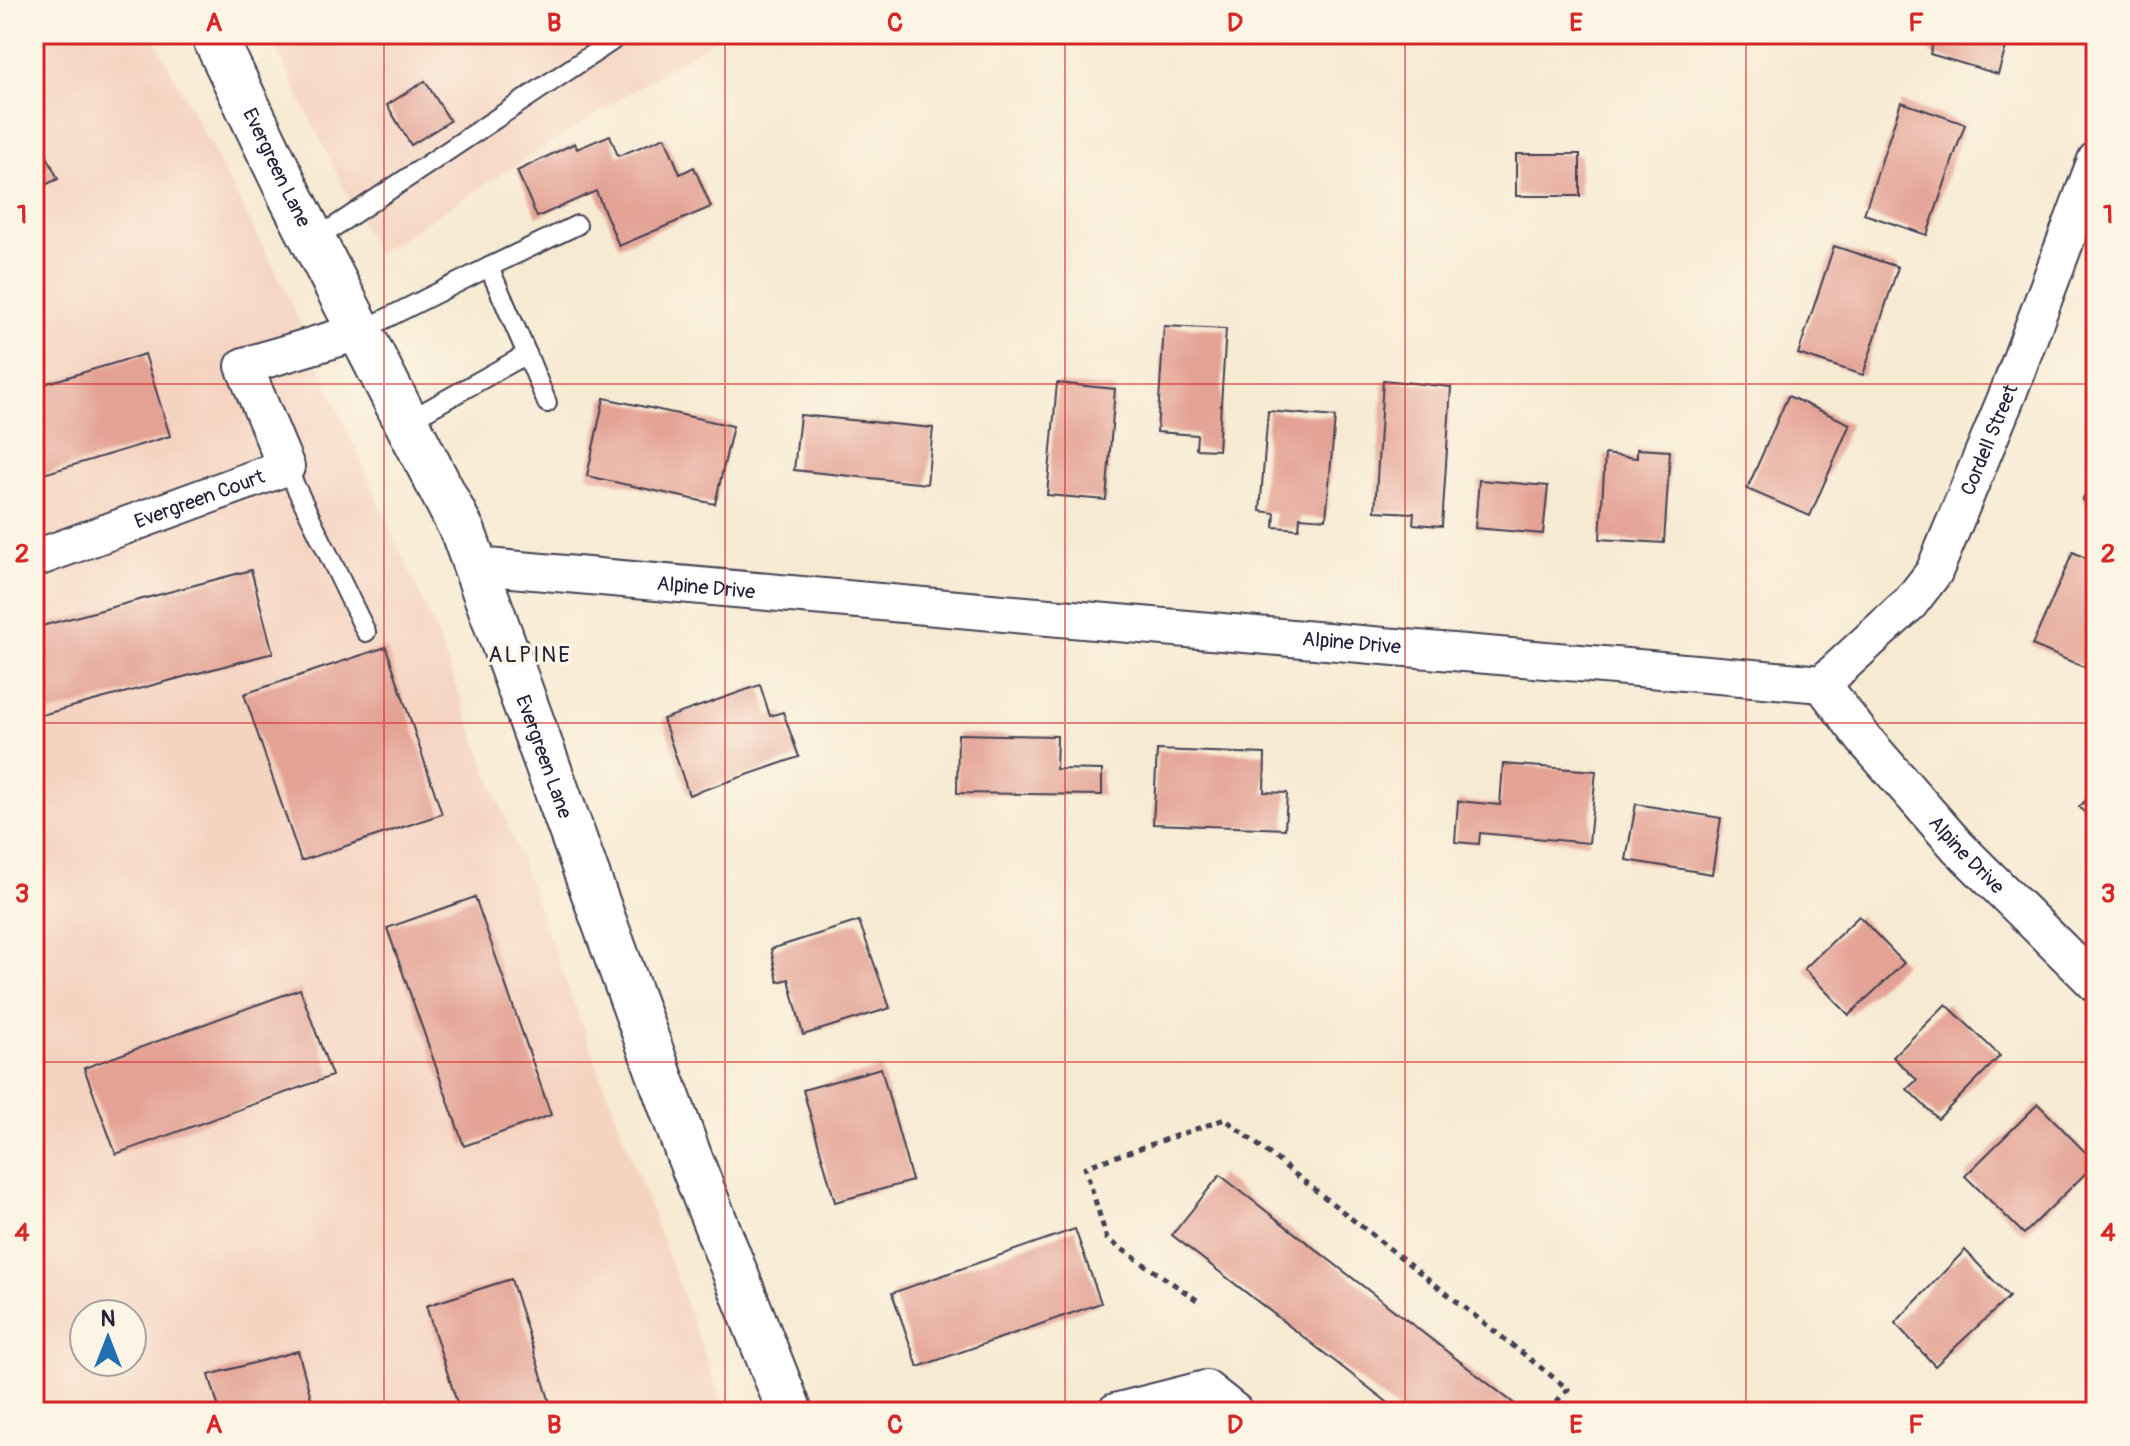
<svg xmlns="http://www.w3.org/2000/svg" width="2130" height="1446" viewBox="0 0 2130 1446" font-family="Pangolin,sans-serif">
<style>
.built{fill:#f5d3c1;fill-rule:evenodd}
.building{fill:#e3a294}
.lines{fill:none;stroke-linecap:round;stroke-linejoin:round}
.lane-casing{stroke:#424052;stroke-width:22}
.street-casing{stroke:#424052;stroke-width:40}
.secondary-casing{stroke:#424052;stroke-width:48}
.path{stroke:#424052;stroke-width:5;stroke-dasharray:6 6;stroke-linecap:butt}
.lane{stroke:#fff;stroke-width:18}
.street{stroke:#fff;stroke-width:36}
.secondary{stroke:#fff;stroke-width:44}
.grid{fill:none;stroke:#d62828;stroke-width:2;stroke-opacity:0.55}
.labels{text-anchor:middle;stroke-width:6;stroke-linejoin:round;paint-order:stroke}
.street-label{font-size:20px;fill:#22223b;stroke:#fcf5e5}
.neighbourhood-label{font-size:22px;letter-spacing:2px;fill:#22223b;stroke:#fcf5e5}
.neatline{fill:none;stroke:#d62828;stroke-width:3}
.grid-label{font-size:26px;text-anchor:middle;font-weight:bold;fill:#d62828}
</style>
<rect width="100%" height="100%" fill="#fcf5e5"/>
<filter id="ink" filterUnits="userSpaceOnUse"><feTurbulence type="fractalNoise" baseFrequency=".0125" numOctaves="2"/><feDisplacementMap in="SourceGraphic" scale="16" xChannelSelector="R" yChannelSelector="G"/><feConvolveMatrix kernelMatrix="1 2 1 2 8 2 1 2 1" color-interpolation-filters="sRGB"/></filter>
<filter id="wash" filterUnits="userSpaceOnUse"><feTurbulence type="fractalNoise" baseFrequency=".006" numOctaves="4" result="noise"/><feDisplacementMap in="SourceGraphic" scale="32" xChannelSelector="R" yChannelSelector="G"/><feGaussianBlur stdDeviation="1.8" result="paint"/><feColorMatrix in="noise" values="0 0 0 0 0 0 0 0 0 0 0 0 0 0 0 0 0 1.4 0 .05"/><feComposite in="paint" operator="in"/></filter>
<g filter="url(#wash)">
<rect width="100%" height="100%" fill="#f7ead3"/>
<g class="built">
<path d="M34,34H152L286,291L436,632L726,1412H34ZM84,1314H132V1362H84Z"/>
<polygon points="269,34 723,34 376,254"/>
</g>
<g id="blocks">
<g class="building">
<polygon points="1936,34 2010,34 1998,74 1930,54"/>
<polygon points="425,81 450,121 411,145 387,105"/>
<polygon points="1901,102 1965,124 1927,235 1864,214"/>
<polygon points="34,129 58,179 34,190"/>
<polygon points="610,135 618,156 665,137 680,174 694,167 711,207 619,246 596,191 537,217 517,171 575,143 577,149"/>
<rect x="1516" y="154" width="64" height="42"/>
<polygon points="1834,246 1898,267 1863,375 1798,354"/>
<polygon points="1164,326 1226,329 1218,450 1196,449 1197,435 1157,432"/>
<polygon points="145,354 170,436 34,477 34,387"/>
<polygon points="1383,380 1451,387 1442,526 1413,524 1414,513 1375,511"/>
<polygon points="1057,383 1115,389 1106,500 1047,495"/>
<polygon points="1788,396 1850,424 1810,516 1747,489"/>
<polygon points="604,398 733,426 715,504 587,476"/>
<polygon points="1268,411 1335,417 1326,519 1300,517 1299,529 1274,527 1275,513 1260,511"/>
<polygon points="800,415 933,428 927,484 794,470"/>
<polygon points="1637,449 1670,451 1664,543 1600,539 1605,454 1637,458"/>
<polygon points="2096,473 2096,507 2082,500"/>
<polygon points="1479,480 1548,486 1543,534 1475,528"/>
<polygon points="2073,552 2096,563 2096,665 2093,671 2032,645"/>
<polygon points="251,570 273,653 34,717 34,628"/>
<polygon points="386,647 442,814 301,861 244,694"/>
<polygon points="760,685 770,716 783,712 799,757 689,795 663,719"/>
<polygon points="958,734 1057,736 1056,769 1102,770 1102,795 957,793"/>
<polygon points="1157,750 1265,754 1264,792 1287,793 1285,829 1153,824"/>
<polygon points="1503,764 1596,771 1589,843 1480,833 1479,844 1455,842 1458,801 1500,805"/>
<polygon points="2096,790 2096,824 2079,807"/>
<polygon points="1636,804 1721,818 1712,874 1626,860"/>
<polygon points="475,897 551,1115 464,1146 387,928"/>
<polygon points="1859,916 1904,963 1849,1015 1804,969"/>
<polygon points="859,921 890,1008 803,1035 789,979 778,982 771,949"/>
<polygon points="300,989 332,1076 116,1154 84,1068"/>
<polygon points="1946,1004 2000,1056 1938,1119 1907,1089 1917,1080 1893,1057"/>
<polygon points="881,1068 912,1181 835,1202 803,1090"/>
<polygon points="2038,1104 2096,1163 2024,1234 1965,1176"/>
<polygon points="1220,1175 1521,1409 1519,1412 1400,1412 1172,1235"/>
<polygon points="1075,1229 1101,1303 918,1367 892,1293"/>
<polygon points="1965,1250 2009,1297 1935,1366 1895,1323"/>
<polygon points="511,1279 553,1412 460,1412 426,1306"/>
<polygon points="298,1351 315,1412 220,1412 209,1375"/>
</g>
</g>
</g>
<g filter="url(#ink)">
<use href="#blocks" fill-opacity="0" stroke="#424052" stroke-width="2"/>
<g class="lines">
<defs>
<g id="lane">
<polyline points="313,241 612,41"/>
<polyline points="359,332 489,267"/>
<polyline points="527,354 547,403"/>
<polyline points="406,422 527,354 489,267 577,225"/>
<polyline points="286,467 366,632"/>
</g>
<g id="street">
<path id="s1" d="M34,559L286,467L244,366L359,332"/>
<path id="s2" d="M477,566C925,609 1374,642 1822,684L1864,739L1958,847L2096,984"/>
<path id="s3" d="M1822,684L1910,603L1934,572L2009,391L2096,160"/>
<polyline points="1115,1412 1206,1389 1235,1412"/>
</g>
<g id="secondary">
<path id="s4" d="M213,34L289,193L463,532L689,1156L790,1412"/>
</g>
</defs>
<use href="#lane" class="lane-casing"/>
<use href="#street" class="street-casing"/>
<use href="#secondary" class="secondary-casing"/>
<polyline class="path" points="1197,1300 1107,1239 1085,1167 1225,1119 1568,1389 1547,1412"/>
<use href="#lane" class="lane"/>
<use href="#street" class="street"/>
<use href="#secondary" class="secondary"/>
</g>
</g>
<path class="grid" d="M384,34V1412M725,34V1412M1065,34V1412M1405,34V1412M1746,34V1412M34,384H2096M34,723H2096M34,1062H2096"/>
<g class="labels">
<g class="street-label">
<text dy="7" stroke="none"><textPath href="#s4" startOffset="148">Evergreen Lane</textPath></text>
<text dy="7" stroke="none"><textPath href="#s3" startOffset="302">Cordell Street</textPath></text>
<text dy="7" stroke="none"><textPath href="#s1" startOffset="176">Evergreen Court</textPath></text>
<text dy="7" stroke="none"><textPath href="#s2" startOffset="230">Alpine Drive</textPath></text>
<text dy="7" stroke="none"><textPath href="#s2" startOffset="878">Alpine Drive</textPath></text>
<text dy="7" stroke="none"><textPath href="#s4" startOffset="796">Evergreen Lane</textPath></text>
<text dy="7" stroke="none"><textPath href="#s2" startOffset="1574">Alpine Drive</textPath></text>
</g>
<g class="neighbourhood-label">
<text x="530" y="662">ALPINE</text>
</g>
</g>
<rect width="2130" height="1446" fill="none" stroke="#fcf5e5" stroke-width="88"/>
<g transform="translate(108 1338)"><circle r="38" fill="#fcf5e5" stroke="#a5a1a1" stroke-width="2"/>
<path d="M0-6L14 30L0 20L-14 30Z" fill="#1f6fb2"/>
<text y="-12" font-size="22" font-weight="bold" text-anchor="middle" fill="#22223b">N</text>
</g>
<rect x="44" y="44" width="2042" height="1358" class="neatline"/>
<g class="grid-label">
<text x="214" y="31">A</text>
<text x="554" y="31">B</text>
<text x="895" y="31">C</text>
<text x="1235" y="31">D</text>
<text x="1576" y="31">E</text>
<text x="1916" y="31">F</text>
<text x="22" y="223">1</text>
<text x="2108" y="223">1</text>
<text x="22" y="562">2</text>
<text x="2108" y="562">2</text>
<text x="22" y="902">3</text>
<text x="2108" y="902">3</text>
<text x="22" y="1241">4</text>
<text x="2108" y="1241">4</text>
<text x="214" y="1433">A</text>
<text x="554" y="1433">B</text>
<text x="895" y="1433">C</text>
<text x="1235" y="1433">D</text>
<text x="1576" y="1433">E</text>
<text x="1916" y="1433">F</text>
</g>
</svg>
